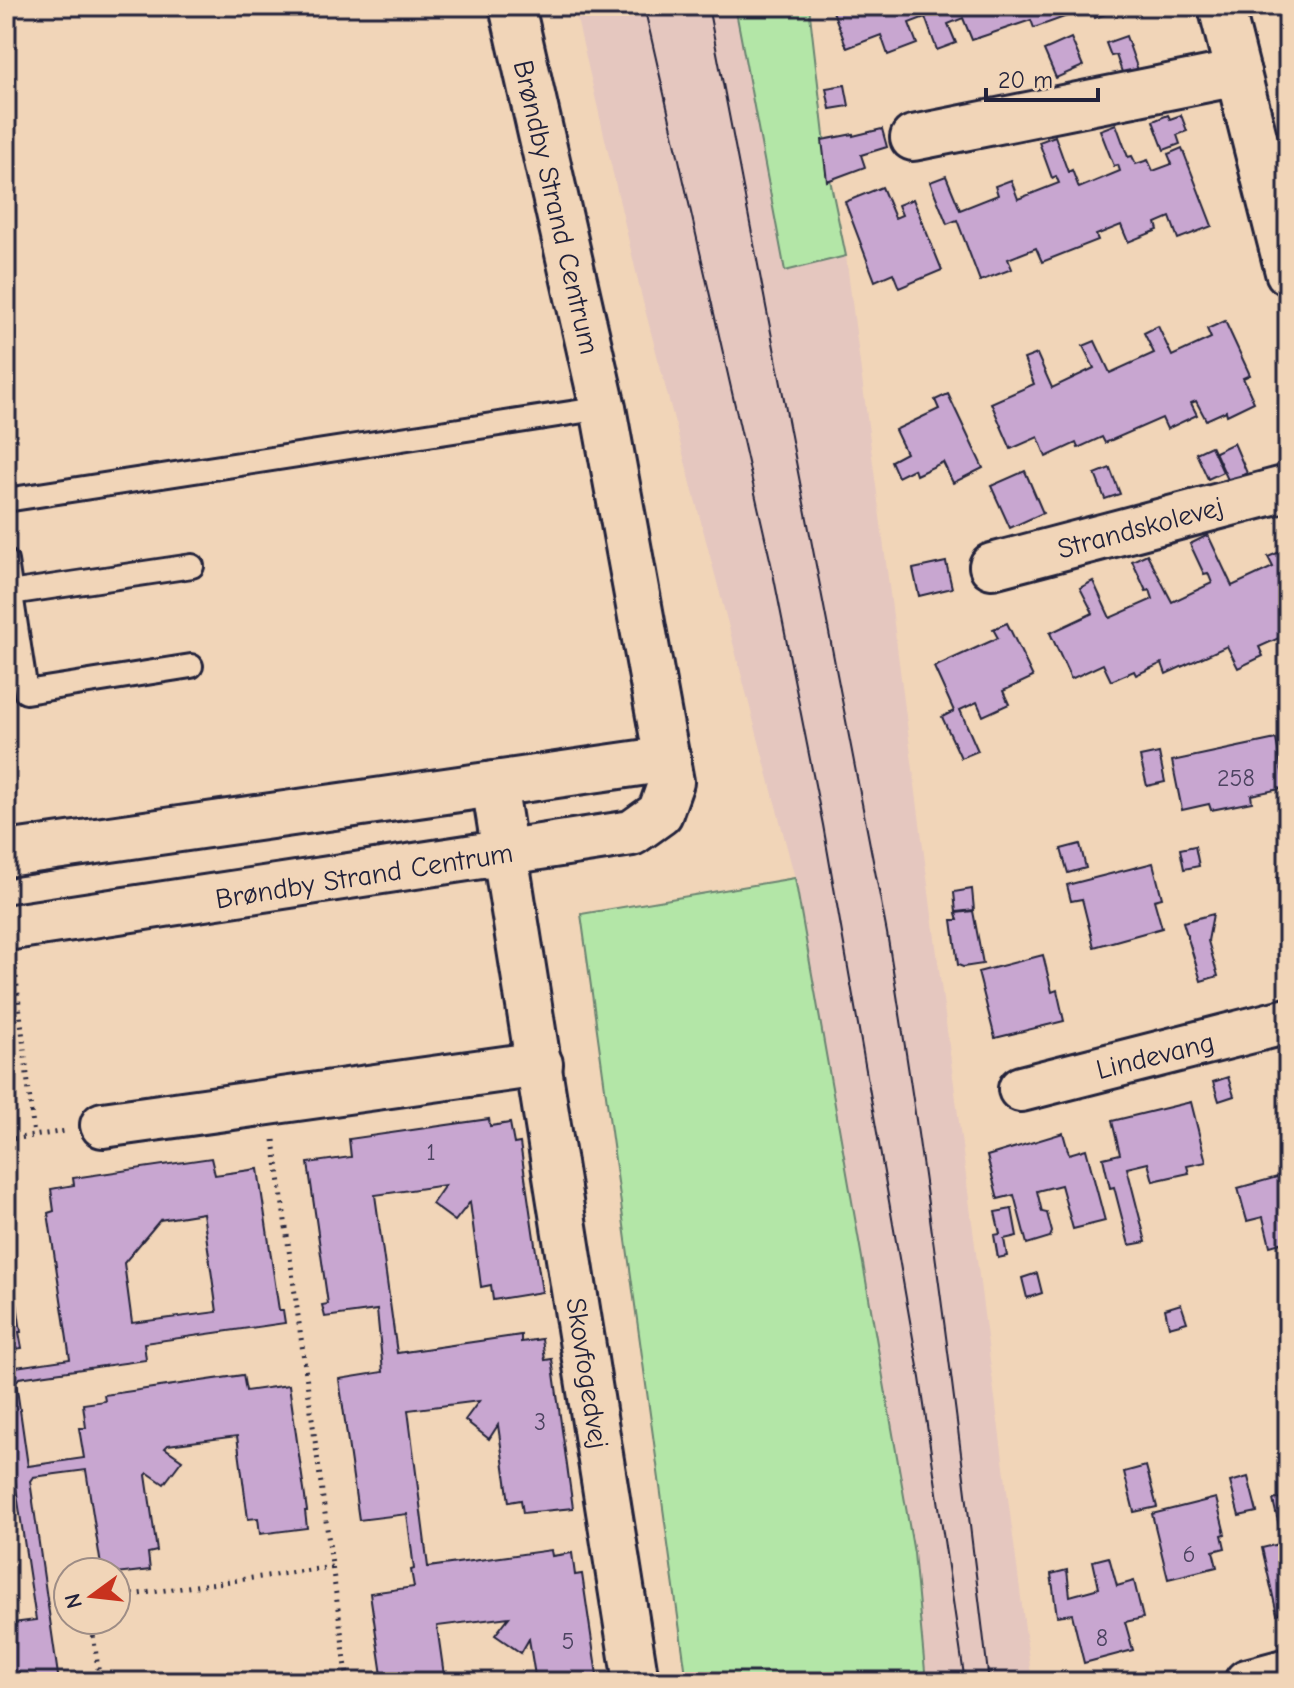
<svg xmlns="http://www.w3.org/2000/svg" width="1294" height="1688" viewBox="0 0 1294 1688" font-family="'Comic Neue',sans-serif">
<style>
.built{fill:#e5c7bf}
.green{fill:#b3e6a7;stroke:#6a8471;stroke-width:2}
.building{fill:#c8a6d0;stroke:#22223b;stroke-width:2;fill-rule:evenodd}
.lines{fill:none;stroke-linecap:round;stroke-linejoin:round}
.service-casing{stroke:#22223b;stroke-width:28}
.minor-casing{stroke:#22223b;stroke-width:50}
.tertiary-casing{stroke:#22223b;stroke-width:50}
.path{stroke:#22223b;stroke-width:5;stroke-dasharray:2 6;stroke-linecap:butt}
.service{stroke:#f1d5b8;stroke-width:22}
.minor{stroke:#f1d5b8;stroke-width:44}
.tertiary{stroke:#f1d5b8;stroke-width:44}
.tram{stroke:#22223b;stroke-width:2}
.labels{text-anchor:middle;stroke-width:6;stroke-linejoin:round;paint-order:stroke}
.number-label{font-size:24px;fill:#4c4360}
.street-label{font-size:28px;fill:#22223b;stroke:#f1d5b8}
</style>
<rect width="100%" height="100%" fill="#f1d5b8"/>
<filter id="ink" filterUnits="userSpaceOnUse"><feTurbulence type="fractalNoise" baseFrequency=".0125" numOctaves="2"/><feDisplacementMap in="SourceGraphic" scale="16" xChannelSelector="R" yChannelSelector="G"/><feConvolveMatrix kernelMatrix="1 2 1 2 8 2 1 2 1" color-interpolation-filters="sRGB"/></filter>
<g filter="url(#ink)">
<polygon class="built" points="574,6 809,6 828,170 846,256 1032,1682 926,1682 914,1553 795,878 643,302"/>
<g class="green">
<polygon points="735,6 809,6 828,170 846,256 785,271"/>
<polygon points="795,878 914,1553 926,1682 687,1682 581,914"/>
</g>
<g class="building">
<polygon points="831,6 1127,6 1095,18 1092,7 1034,28 1031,20 972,40 963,18 948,24 956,43 937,50 925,17 909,23 917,44 888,55 881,35 847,48"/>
<polygon points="1126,36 1138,70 1123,75 1116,55 1111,56 1106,43"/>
<polygon points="1071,38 1083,66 1056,78 1044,50"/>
<polygon points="845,85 849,106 830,109 826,88"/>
<polygon points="1168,115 1170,119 1181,115 1187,131 1177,135 1180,144 1164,150 1153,121"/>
<polygon points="1116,124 1128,157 1132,156 1136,164 1148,160 1153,171 1172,164 1168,154 1182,148 1212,226 1178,239 1170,217 1156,223 1158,230 1128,242 1121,225 1096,235 1098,240 1042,262 1036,248 1008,259 1012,269 980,281 957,220 947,224 930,182 946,176 960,210 998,195 995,186 1011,180 1018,199 1059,183 1056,176 1052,178 1039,142 1055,136 1068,172 1072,170 1079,188 1120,171 1118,165 1114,166 1100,130"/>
<polygon points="882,129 887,147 861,155 865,167 827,181 822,140 853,134 853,136"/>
<polygon points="882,187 895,218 902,215 898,205 913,199 942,270 899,288 893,273 875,281 845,202"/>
<polygon points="1225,321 1250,375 1243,378 1254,402 1227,415 1226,411 1206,420 1196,401 1191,403 1197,415 1167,429 1162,418 1105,443 1102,437 1078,448 1076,443 1046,457 1038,437 1011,449 991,403 1034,384 1024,359 1037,354 1052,388 1094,368 1083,346 1095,341 1110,373 1154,353 1144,333 1158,326 1172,356 1211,338 1207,329"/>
<polygon points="948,394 983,468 953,483 943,462 916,475 914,469 898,477 891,461 906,453 895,430 939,409 935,400"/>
<polygon points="1234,443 1247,473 1229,482 1215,452"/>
<polygon points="1211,446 1223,472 1208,479 1196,453"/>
<polygon points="1110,468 1120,494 1105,499 1095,474"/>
<polygon points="1025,471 1043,513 1010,528 991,486"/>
<polygon points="1208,535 1232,586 1273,567 1268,557 1282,551 1288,563 1288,615 1285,616 1288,634 1259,647 1263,656 1238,668 1227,646 1166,674 1162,663 1136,675 1134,671 1111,681 1103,664 1071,679 1050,633 1093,613 1080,588 1093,581 1110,618 1153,599 1150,590 1146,591 1132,561 1147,554 1172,602 1212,583 1208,573 1204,574 1190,544"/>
<polygon points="946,562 952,588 919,596 913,569"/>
<polygon points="1007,623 1033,677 1003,691 1009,704 983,716 977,702 960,710 978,751 961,758 942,717 954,711 934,667 998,638 993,629"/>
<polygon points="1276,739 1285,788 1251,795 1252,802 1211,810 1209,804 1182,810 1172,761"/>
<polygon points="1159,753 1165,782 1147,786 1140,757"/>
<polygon points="1080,844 1086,868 1068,873 1061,849"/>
<polygon points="1195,846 1199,866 1184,869 1180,849"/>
<polygon points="1153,863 1162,898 1154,900 1162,928 1094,947 1082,899 1071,901 1067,885"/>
<polygon points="1288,875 1288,922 1277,878"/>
<polygon points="972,889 974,910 956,912 954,892"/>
<polygon points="973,911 983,964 963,967 958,965 952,920 958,920 956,913"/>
<polygon points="1213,914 1208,941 1218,976 1201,981 1183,922"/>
<polygon points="1043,955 1052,992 1057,990 1064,1021 995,1038 978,972"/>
<polygon points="1288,1067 1288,1096 1284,1097 1278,1069"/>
<polygon points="1228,1077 1234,1096 1219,1101 1213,1082"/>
<polygon points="1191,1102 1206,1162 1187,1166 1189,1173 1153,1181 1148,1163 1127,1168 1146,1242 1129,1245 1114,1187 1110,1188 1103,1158 1120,1154 1112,1121"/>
<polygon points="489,1119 490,1126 510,1123 514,1144 520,1143 542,1292 493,1300 491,1285 481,1287 470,1202 455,1221 432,1204 445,1185 375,1195 397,1353 521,1335 521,1342 542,1339 545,1360 552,1359 573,1508 523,1513 521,1500 509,1502 498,1425 489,1439 465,1420 479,1401 408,1410 428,1567 551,1550 552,1556 572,1553 575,1575 582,1574 598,1682 536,1682 529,1639 521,1653 495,1635 509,1617 437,1626 445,1682 383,1682 370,1593 414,1587 411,1570 414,1569 407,1514 359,1520 339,1379 383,1372 377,1310 325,1317 322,1305 328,1304 308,1163 351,1157 349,1139"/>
<polygon points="1063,1133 1069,1154 1086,1149 1105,1221 1073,1229 1061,1185 1037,1191 1042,1212 1047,1213 1052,1232 1050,1237 1027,1244 1014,1195 998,1199 987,1156"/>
<path d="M211,1158L215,1175L258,1169L279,1310H283L285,1323L144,1343L146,1360L19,1378L16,1382L28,1466L84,1458L79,1428H86L83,1404L105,1401L104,1395L243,1375L246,1391L289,1385L307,1511H305L307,1528L260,1534L258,1518L248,1519L237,1436L168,1445L165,1448L182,1460L164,1484L148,1473L146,1475L157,1551L148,1553L150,1570L116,1574V1572H102L86,1470L33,1477L30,1481L59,1682H6V1624L36,1620L11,1454L6,1455V1411H8L6,1396V1225L21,1332H19L22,1348L10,1350L12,1364L16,1367L70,1359L48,1213L54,1211L51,1189L74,1185L73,1178ZM203,1213L217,1312L132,1323L124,1263L160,1220Z"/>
<polygon points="1288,1174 1288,1241 1270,1246 1263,1217 1247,1221 1238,1188"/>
<polygon points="1012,1209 1017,1236 1004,1239 1007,1256 998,1258 994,1235 1000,1234 995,1212"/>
<polygon points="1037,1273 1042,1293 1027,1298 1022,1278"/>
<polygon points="1181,1304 1187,1322 1169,1327 1165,1309"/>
<polygon points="1146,1466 1157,1507 1134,1512 1124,1472"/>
<polygon points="1248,1477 1257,1512 1239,1516 1230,1482"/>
<polygon points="1288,1496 1288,1611 1277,1614 1262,1548 1283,1543 1273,1500"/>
<polygon points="1216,1498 1225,1534 1222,1535 1225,1548 1213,1551 1217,1567 1168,1579 1152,1514"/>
<polygon points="1109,1557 1117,1586 1134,1581 1143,1618 1125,1622 1133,1650 1084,1663 1072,1614 1057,1616 1051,1574 1067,1570 1070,1596 1099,1588 1093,1561"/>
</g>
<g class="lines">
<defs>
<g id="service">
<polyline points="6,500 603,408"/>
<polyline points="6,561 26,692 191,666"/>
<polyline points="10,593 192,566"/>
</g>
<g id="minor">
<polyline points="913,138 1238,73"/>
<polyline points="992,566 1288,488"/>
<polyline points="494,784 636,1682"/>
<polyline points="6,854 668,759"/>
<polyline points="6,928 632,833 660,813 671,782 603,408 512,6"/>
<polyline points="1021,1089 1288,1021"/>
<polyline points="103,1125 540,1064"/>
<polyline points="1247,1682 1288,1671"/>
</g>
<polyline id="tertiary" points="1221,6 1288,272"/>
</defs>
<use href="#service" class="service-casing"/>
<use href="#minor" class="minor-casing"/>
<use href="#tertiary" class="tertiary-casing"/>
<g class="path">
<polyline points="15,969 34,1136"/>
<polyline points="6,1140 66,1131"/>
<polyline points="274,1140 348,1682"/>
<polyline points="116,1597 332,1567"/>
<polyline points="91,1620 100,1682"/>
</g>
<use href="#service" class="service"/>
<use href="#minor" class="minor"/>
<use href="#tertiary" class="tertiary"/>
<g class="tram">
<polyline points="644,6 772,568 823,825 920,1378 965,1682"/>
<path d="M708,6L887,933C928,1182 959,1432 989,1682"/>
</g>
</g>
</g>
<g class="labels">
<g class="number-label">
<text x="1236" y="786">258</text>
<text x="431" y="1160">1</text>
<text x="540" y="1430">3</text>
<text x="1189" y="1562">6</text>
<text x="1102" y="1646">8</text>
<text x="568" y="1649">5</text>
</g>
<g class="street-label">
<text transform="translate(557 207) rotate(77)" y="10">Brøndby Strand Centrum</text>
<text transform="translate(1140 527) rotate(-15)" y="10">Strandskolevej</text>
<text transform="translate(364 875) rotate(-9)" y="10">Brøndby Strand Centrum</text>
<text transform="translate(1155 1055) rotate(-14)" y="10">Lindevang</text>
<text transform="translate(588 1373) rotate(81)" y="10">Skovfogedvej</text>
</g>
</g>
<rect width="1294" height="1688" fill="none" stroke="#f1d5b8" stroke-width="32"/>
<rect x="16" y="16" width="1262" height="1656" fill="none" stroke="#22223b" stroke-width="3" filter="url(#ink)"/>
<g transform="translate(92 1596) rotate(255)"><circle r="38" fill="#f1d5b8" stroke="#9e8d86" stroke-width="2"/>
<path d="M0-6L14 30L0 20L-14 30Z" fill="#c8321e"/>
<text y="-12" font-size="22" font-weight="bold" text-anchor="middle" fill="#22223b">N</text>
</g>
<path d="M986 88v12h112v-12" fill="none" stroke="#22223b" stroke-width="4"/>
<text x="998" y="88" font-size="24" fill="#22223b" stroke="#f1d5b8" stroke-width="6" paint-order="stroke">20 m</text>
</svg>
